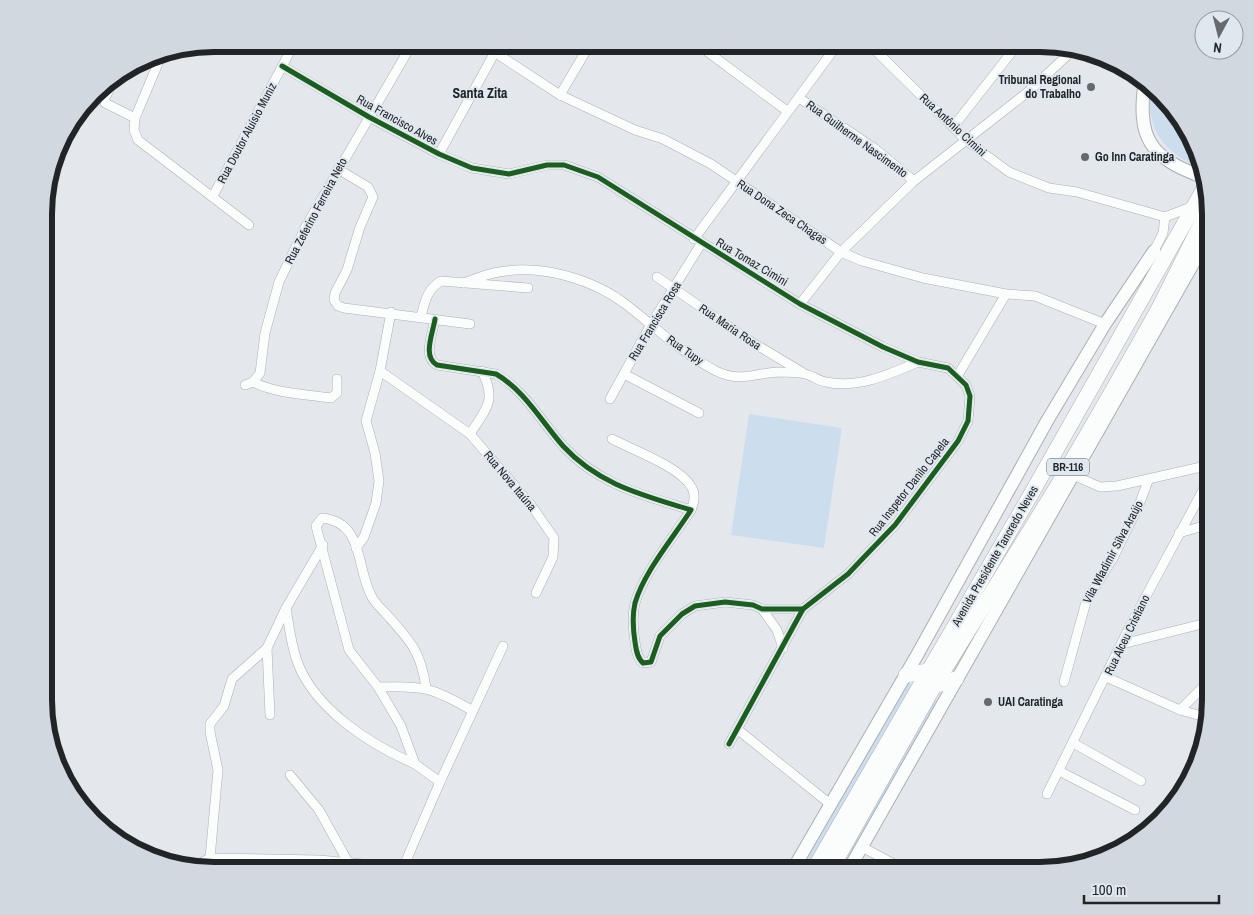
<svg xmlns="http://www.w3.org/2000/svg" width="1254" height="915" viewBox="0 0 1254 915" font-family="'Archivo Narrow',sans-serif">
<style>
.green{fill:#ccdeee}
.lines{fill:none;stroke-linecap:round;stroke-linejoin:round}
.minor-casing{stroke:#acafb2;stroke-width:10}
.secondary-casing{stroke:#acafb2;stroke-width:14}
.trunk-casing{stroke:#acafb2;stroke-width:16}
.minor{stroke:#fbfcfc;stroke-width:9}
.secondary{stroke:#fbfcfc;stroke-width:12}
.trunk{stroke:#fbfcfc;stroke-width:15}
.cycleway-casing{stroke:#e0e8ef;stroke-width:8}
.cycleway{stroke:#1b5e20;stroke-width:5}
.poi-dot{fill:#66696d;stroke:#e0e8ef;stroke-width:2}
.labels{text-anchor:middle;stroke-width:4;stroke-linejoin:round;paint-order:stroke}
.shield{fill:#e0e8ef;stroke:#5b6064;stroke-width:1}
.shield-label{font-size:11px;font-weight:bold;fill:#222528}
.poi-label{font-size:12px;font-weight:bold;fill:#222528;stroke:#e0e8ef;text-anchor:start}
.street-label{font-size:12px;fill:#222528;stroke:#e0e8ef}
.neighbourhood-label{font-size:14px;font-weight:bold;fill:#222528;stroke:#e0e8ef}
.rim{fill:none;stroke:#222528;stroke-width:6}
</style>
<rect width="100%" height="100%" fill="#e4e8ec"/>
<g class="green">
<path d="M1151,88L1193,139L1200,167C1163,154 1145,127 1151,88Z"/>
<polygon points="749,414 842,428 824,548 731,535"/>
<polygon points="907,681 912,685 806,871 799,871"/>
<polygon points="932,699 939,702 845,871 835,871"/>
</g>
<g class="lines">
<defs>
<g id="minor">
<polyline points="482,44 560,95 635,130 663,139 711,164 841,252 862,261 923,278 1006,294 1035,296 1105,324"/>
<polyline points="697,44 787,111"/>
<polyline points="869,44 967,141 1009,172 1049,188 1077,192 1165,217 1191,207"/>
<polyline points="162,54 135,118 134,130 138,140 249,225"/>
<polyline points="282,66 369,117 439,154 472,168 509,174 547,165 564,165 598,177 800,304 883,347 918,362 948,368 966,385 970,396 968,421 958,441 895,525 867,554 848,574 803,609 729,744"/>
<polyline points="115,78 105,98 105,103 135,118"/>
<polyline points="560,95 590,44"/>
<polyline points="799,98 874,148 914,181"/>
<polyline points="953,127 1018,44"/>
<polyline points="439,154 495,52"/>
<polyline points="338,169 368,187 373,197 360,227 347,270 335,293 334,300 338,306 344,308 470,324"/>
<polyline points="213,196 294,44"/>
<polyline points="694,239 838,44"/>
<polyline points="1154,251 1163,233 1165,217"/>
<polyline points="657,277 750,341 802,372"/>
<path d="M463,283C475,279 486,274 499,272C541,264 594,279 628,306C656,328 683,354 716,371C741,383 754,373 779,372C787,372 798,372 805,374C813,376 819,381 826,382C858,389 890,374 918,362"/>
<polyline points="800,304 841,252 914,181 1029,91 1074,49"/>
<path d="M421,316C425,302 427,289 441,281L528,288"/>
<path d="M435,319C433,333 422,357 437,365L496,374C524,390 542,422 563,446C599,485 643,495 691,510C673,538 644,572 635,603C632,616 633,629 635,642C636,649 637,658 643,663L651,662L660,636L682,614L695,606L725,602L753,605L762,609H803"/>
<polyline points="380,371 470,434"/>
<path d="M482,371C497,401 486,409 470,434L531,505L554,538L553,557L536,593"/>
<polyline points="624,374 699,413"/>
<polyline points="958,375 1006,294"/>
<path d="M253,382C277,394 305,394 331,398L337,393V379"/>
<polyline points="245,385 253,382 260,373 265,333 279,282 306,226 412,44"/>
<polyline points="610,399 650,326 701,244"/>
<path d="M612,439C633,450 681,467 692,488C696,495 694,503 691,510"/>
<polyline points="1073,475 1100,487 1117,486 1210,465"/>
<polyline points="1179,533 1210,524"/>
<polyline points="356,548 364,537 376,503 379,481 375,453 366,421 380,371 391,312"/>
<path d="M286,608C289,626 291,644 297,661C314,709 371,745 415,764"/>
<polyline points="762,609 777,630 783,648"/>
<polyline points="1122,644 1210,622"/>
<polyline points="267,648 270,715"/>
<polyline points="1106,677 1180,710 1205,717"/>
<polyline points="1064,682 1086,602 1113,558 1139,505 1148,481"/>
<path d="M378,687C424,686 432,687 473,711"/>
<path d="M426,688C421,652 411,642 388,616C382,609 374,603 371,595C356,567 364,522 322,518L316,526L349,650L378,687L401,726L415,764L440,782"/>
<polyline points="1180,710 1210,680"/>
<polyline points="737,729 830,804"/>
<polyline points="1073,743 1141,781"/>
<polyline points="1059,771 1135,810"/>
<polyline points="290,775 319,810 348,862"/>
<polyline points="1047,794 1130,626 1210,477"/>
<polyline points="862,847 907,871"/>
<polyline points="210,858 218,770 210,732 210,724 224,706 232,679 267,648 286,608 323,545"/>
<polyline points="191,868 210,858 319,860 384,866 404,871"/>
<polyline points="402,870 440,782 503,646"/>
</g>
<g id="secondary">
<path d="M1145,80C1136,138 1150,158 1203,177"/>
<polyline points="792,871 916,657 1047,421 1105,324 1154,251"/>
<polyline points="848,871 1194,262 1210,238"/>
</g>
<g id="trunk">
<polyline points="906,675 928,671"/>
<polyline points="934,686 956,679"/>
<polyline points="813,871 1034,489 1205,187"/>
<polyline points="830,871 934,686 1055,490 1110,395 1158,310 1210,206"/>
</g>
</defs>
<use href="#minor" class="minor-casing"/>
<use href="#secondary" class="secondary-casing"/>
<use href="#trunk" class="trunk-casing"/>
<use href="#minor" class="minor"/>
<use href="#secondary" class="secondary"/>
<use href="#trunk" class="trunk"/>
<defs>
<g id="cycleway">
<polyline points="282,66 369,117 439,154 472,168 509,174 547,165 564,165 598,177 800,304 883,347 918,362 948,368 966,385 970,396 968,421 958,441 895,525 867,554 848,574 803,609 729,744"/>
<path d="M435,319C433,333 422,357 437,365L496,374C524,390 542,422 563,446C599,485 643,495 691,510C673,538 644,572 635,603C632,616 633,629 635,642C636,649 637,658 643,663L651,662L660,636L682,614L695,606L725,602L753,605L762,609H803"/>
</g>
</defs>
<use href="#cycleway" class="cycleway-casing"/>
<use href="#cycleway" class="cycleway"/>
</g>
<g class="poi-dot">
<circle cx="1091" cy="87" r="5"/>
<circle cx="1085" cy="157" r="5"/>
<circle cx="988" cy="702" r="5"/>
</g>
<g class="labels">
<rect class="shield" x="1047" y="458.5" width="42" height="17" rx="4"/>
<g class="shield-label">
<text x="1068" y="471">BR-116</text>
</g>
<g class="poi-label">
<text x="1081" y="84" text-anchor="end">Tribunal Regional<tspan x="1081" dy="14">do Trabalho</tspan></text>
<text x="1095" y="161">Go Inn Caratinga</text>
<text x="998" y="706">UAI Caratinga</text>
</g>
<g class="street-label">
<text transform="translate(397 120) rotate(29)" y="4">Rua Francisco Alves</text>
<text transform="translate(953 125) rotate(43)" y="4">Rua Antônio Cimini</text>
<text transform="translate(247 133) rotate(-62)" y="4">Rua Doutor Aluísio Muniz</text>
<text transform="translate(857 139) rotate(36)" y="4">Rua Guilherme Nascimento</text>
<text transform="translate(316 211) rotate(-62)" y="4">Rua Zeferino Ferreira Neto</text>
<text transform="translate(782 212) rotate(34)" y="4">Rua Dona Zeca Chagas</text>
<text transform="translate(752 262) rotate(31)" y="4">Rua Tomaz Cimini</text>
<text transform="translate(655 321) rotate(-59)" y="4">Rua Francisca Rosa</text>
<text transform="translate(730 327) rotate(34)" y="4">Rua Maria Rosa</text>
<text transform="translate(685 350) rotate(35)" y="4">Rua Tupy</text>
<text transform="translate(510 481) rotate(50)" y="4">Rua Nova Itaúna</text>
<text transform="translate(909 487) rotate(-52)" y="4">Rua Inspetor Danilo Capela</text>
<text transform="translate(1113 552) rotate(-62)" y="4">Vila Wladimir Silva Araújo</text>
<text transform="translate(995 556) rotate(-60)" y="4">Avenida Presidente Tancredo Neves</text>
<text transform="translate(1127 635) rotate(-64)" y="4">Rua Alceu Cristiano</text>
</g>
<g class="neighbourhood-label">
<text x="480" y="98">Santa Zita</text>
</g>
</g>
<path d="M0 0H1254V915H0ZM214 52H1040A162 162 0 0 1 1202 214V700A162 162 0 0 1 1040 862H214A162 162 0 0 1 52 700V214A162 162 0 0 1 214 52Z" fill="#d1d8df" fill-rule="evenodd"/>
<path class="rim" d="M214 52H1040A162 162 0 0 1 1202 214V700A162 162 0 0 1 1040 862H214A162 162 0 0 1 52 700V214A162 162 0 0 1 214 52Z"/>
<g transform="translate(1219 35) rotate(187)"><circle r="24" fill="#e0e8ef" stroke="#949a9f"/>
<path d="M0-4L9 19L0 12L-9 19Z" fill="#66696d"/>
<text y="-8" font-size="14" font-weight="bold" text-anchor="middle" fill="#222528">N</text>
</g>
<path d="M1084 895v8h135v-8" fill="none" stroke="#222528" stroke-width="2.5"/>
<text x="1092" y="895" font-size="15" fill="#222528" stroke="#e0e8ef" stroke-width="4" paint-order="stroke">100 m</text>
</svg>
